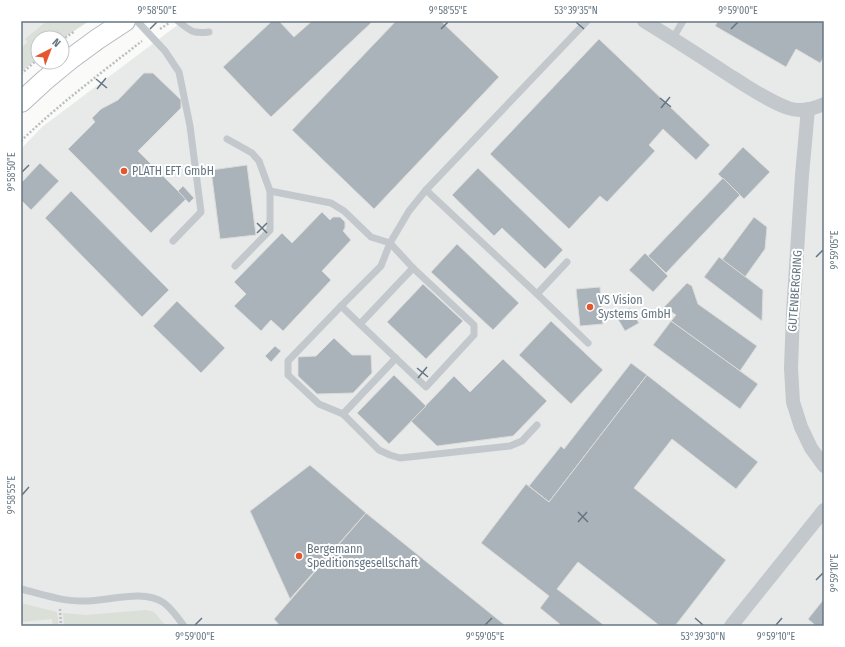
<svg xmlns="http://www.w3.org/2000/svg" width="845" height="647" viewBox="0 0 845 647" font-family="'Fira Sans Condensed',sans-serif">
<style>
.built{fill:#e8e9e9}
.green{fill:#dadfd7}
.building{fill:#aab3b9;stroke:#dcdcda}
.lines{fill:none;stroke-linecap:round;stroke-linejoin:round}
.secondary-casing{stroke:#b3babf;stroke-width:22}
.path{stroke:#bbbfc2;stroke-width:2.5;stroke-dasharray:2 2;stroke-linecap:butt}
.lane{stroke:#c3c8cc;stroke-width:7}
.street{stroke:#c3c8cc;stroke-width:14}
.secondary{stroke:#fff;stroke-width:20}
.ticks{fill:none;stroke:#657683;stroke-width:1.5}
.poi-dot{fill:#e4572e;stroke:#fff;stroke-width:1.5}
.labels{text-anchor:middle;stroke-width:4;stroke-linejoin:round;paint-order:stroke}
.poi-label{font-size:12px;fill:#657683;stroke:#fff;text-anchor:start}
.street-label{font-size:12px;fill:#657683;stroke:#fff}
.neatline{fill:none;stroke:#657683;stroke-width:1.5}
.ticks-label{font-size:10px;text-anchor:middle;fill:#657683}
</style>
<rect width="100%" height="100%" fill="#fafaf8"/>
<g class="built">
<polygon points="21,21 72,21 38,38 21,61"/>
<polygon points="183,21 824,21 824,626 21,626 21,149 42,127"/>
</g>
<g class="green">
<polygon points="47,21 89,21 62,39 62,38 38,38 38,58 21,72 21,48 28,42 25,39"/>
<polygon points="21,603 57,612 59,626 53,626 52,619 21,622"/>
<polygon points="146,610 154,612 166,626 64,626 63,613 86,615"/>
</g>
<g class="building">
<polygon points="272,21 279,21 294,37 312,21 371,21 372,22 271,117 223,67"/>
<polygon points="396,21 441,21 499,77 374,209 292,130"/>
<polygon points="718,21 824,21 824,57 820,63 796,49 786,67 715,26"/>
<polygon points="599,39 710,145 696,160 663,129 649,145 655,151 607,202 600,196 569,229 490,154"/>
<polygon points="144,73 153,73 181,100 181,108 138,151 186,199 151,233 68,149 95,122 92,118 101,109 118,100"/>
<polygon points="743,147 770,172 744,199 718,174"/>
<polygon points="40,163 59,181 31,210 21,200 21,183"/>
<polygon points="247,165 256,235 220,239 211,170"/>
<polygon points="478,168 563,250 545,269 502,228 494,236 452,195"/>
<polygon points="723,178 740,195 666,273 648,256"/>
<polygon points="183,186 194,198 189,203 178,191"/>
<polygon points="71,191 169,290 142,317 45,218"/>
<polygon points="322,212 330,220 333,217 340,217 345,222 345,228 343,231 351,240 322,271 331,280 283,331 271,320 261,331 234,306 246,294 234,282 282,233 292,243"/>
<polygon points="754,217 767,227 765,249 745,277 722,260"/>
<polygon points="457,244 519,303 493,330 431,272"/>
<polygon points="645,253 668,276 653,292 629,270"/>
<polygon points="719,257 763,290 762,321 704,277"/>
<polygon points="687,283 692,286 698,304 757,346 740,371 671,321 676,315 664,307"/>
<polygon points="423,284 463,321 426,359 387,322"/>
<polygon points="600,287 603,324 580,326 576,289"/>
<polygon points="177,301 225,348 201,373 153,326"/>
<polygon points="630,308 639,323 625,331 616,316"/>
<polygon points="551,321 603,370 571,404 519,355"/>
<polygon points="671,321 758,384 740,409 653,345"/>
<polygon points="334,338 352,355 371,355 372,373 353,393 317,394 298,376 298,357 316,356"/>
<polygon points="275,346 281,351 271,362 265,356"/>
<polygon points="503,359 547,401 513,436 437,446 411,421 454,376 470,392"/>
<polygon points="631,363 647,375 549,502 529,486 561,446 564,449"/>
<polygon points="394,375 426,406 389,444 357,413"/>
<polygon points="647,375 758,462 736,489 672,439 634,488 726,560 675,626 660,626 578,562 557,589 605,626 562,626 540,608 549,596 481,543 526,484 549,502"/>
<polygon points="310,465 366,513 290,599 250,511"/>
<polygon points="366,513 506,626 280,626 274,619"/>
<polygon points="824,599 824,626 816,626 808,619"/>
</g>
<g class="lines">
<defs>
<path id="secondary" d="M21,102C53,71 88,44 125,21"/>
</defs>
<use href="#secondary" class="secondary-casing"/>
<g class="path">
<polyline points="160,29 169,23"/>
<polyline points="62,40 75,31"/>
<polyline points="21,74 38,59"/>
<path d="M21,141C59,104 101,73 142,41"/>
<polyline points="60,609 61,626"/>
</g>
<g class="lane">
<polyline points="137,21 165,51 179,72 190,126 201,212 173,241"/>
<path d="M178,21C190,31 193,34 209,32"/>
<polyline points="673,38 683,21"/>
<polyline points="227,139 252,153 259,161 270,191 331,203 344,211 371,237 390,243 413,268 360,324"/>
<polyline points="426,190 537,294 567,262"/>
<polyline points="235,266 270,230 270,191"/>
<polyline points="413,268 474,325 474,335 426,387 341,306 381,266 390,243 409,211 426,190 587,21"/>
<polyline points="537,294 588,343"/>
<polyline points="341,306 288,361 288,375 319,404 343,414 379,450 390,455 400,458 510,446 522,441 537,425"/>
<polyline points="343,414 396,358"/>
<path d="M21,589C41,594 61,601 82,601C106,602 143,588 164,603C172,609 178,618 184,626"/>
</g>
<g class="street">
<path d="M644,21C674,39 703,58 732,77C750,88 768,101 788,108C800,112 813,109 824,104"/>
<polyline points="808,109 802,175 793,313 791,368 793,402 801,427 811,448 824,466"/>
<polyline points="731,626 824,510"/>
</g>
<use href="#secondary" class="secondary"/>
</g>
<path class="ticks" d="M576,22L584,29M150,29L157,22M441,29L448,22M731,29L738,22M96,79L107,88M97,89L106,78M660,98L671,107M661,108L670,97M22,172L29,165M257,223L267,233M257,233L267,223M816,257L823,250M417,368L428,377M418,378L427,367M22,495L29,487M578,512L588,522M578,522L587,512M816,580L823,573M695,618L703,625M195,625L202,618M485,625L492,618M776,625L782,618"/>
<g class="poi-dot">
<circle cx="124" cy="171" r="4"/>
<circle cx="590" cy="307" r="4"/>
<circle cx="299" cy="556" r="4"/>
</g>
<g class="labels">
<g class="poi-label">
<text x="132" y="175">PLATH EFT GmbH</text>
<text x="598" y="304">VS Vision<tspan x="598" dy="14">Systems GmbH</tspan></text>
<text x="307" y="553">Bergemann<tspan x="307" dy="14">Speditionsgesellschaft</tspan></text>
</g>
<g class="street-label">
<text transform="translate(795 291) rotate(-86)" y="4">GUTENBERGRING</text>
</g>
</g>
<rect width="845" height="647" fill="none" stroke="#ffffff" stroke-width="44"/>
<g transform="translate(50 50) rotate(42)"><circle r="19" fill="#ffffff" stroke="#c1c8cd"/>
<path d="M0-3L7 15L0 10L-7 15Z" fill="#e4572e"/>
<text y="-6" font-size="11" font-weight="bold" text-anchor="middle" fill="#657683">N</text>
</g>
<rect x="22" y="22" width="801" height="603" class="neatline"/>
<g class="ticks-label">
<text x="157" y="14">9°58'50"E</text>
<text x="448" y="14">9°58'55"E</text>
<text x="576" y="14">53°39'35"N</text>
<text x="738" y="14">9°59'00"E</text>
<text transform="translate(11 172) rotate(-90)" y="4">9°58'50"E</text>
<text transform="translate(834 250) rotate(-90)" y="4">9°59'05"E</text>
<text transform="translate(11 495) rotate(-90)" y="4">9°58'55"E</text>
<text transform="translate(834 573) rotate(-90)" y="4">9°59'10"E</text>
<text x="195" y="640">9°59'00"E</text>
<text x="485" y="640">9°59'05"E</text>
<text x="703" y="640">53°39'30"N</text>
<text x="776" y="640">9°59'10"E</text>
</g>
</svg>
